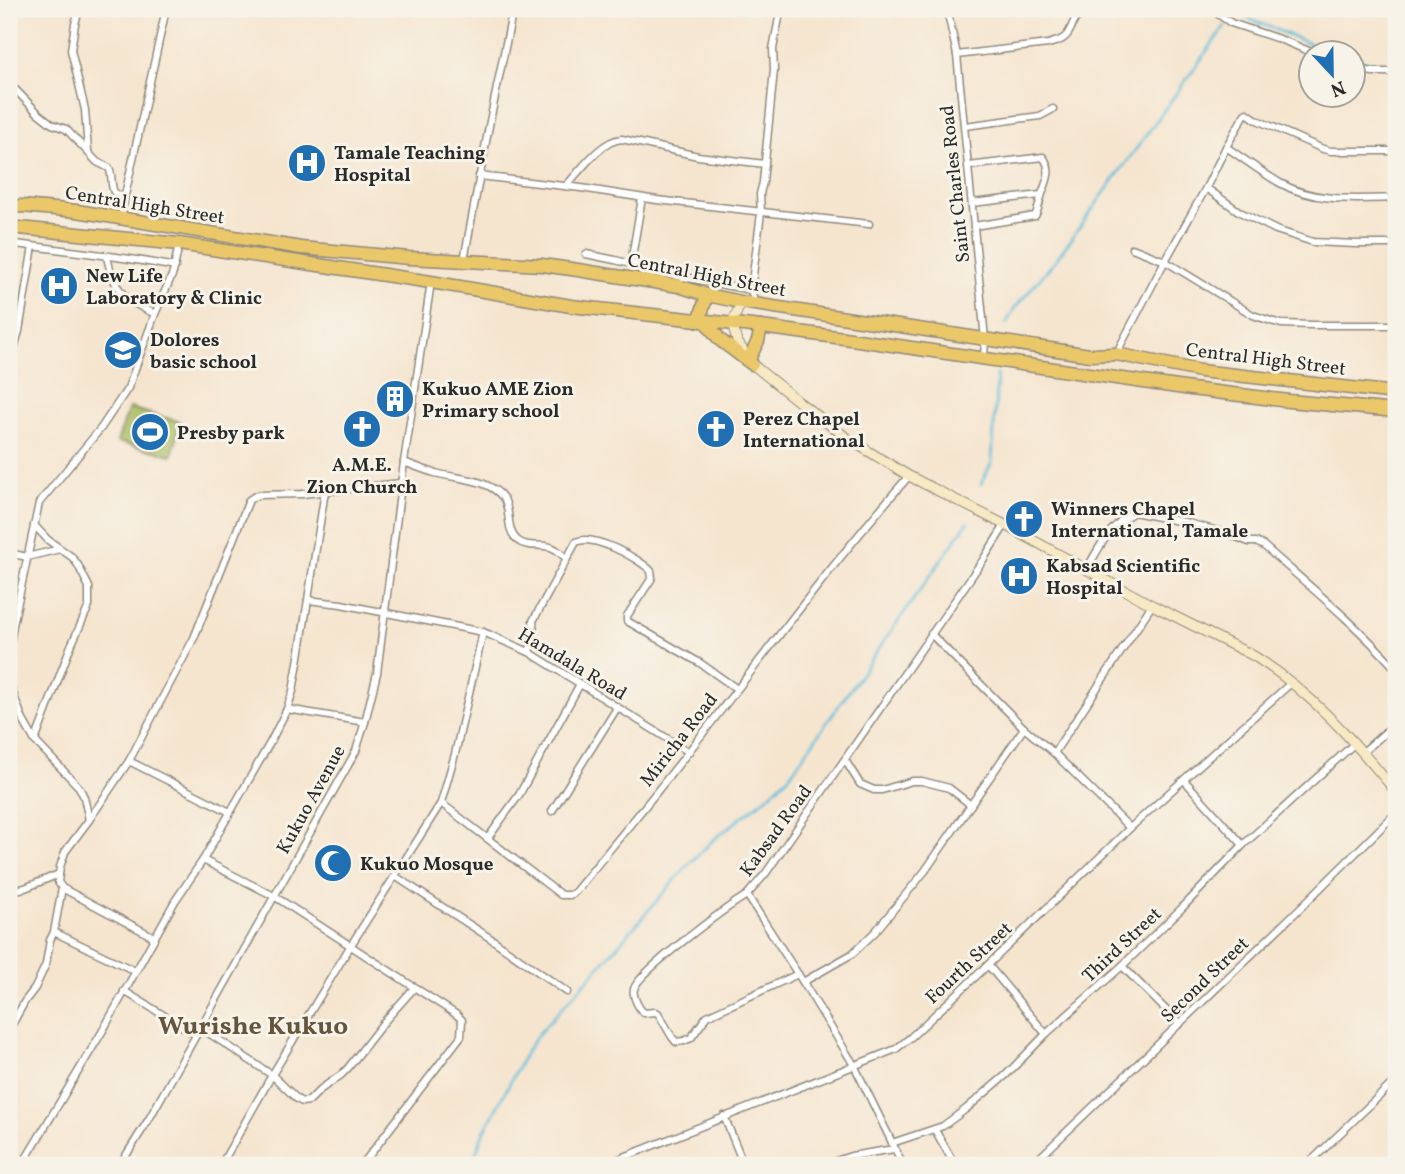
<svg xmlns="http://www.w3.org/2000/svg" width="1405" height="1174" viewBox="0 0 1405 1174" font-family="Vollkorn,serif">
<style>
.green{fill:#a8bc61;stroke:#6a7446;stroke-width:2}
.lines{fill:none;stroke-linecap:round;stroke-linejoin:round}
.stream{stroke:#5dbddb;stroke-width:2.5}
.street-casing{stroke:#90887d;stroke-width:9}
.secondary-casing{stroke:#90887d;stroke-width:11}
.highway-casing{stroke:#90887d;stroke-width:15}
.street{stroke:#fff;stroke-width:6}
.secondary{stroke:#f7e9c3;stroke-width:9}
.highway{stroke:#eac769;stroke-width:12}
.labels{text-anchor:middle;stroke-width:6;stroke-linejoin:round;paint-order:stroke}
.poi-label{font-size:19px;font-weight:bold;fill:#2b2b2b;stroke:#f7f3e8;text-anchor:start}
.street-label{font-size:19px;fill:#2b2b2b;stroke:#f7f3e8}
.district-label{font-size:26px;font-weight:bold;fill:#66553e;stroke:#f7f3e8}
</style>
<rect width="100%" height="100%" fill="#f7f3e8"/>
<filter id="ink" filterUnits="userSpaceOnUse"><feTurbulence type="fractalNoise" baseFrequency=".0143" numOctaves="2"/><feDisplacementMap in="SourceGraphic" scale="14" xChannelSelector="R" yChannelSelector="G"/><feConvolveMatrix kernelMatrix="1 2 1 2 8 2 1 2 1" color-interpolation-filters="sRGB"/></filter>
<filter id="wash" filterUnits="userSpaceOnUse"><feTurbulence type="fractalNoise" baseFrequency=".00686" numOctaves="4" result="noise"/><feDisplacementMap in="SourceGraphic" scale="28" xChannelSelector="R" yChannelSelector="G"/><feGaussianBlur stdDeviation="1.57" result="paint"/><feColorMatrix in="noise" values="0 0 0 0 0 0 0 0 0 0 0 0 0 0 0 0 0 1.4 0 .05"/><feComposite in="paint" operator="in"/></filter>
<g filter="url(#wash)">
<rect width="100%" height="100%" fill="#f5e5cf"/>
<polygon class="green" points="129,408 181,422 172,455 117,442"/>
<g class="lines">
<g class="stream">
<polyline points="1225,9 1331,52"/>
<polyline points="1352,59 1385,65 1396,64"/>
<polyline points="1006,324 1014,309 1055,261 1225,26"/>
<polyline points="981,484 992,462 997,374"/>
<polyline points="472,1165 482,1136 527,1050 539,1033 600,966 688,865 713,840 766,798 790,775 968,522"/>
</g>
</g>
</g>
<g filter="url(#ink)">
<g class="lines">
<defs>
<g id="street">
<polyline points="79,9 75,24 71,50 85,110 88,151"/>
<polyline points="947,9 957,55 985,339 984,358"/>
<polyline points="1211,9 1231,23 1282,40 1311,52"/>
<path d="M957,55L1048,44C1059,41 1066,40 1071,28C1073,24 1073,21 1077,18C1084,12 1096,10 1105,9"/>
<polyline points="1352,68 1373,72 1396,72"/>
<path d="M9,83L38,113L52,124L66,129L97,162L109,168C113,175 110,184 114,192L124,199"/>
<polyline points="965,126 1040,116 1053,109"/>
<path d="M1226,147C1244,159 1261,172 1280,183C1315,203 1357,199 1396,198"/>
<path d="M969,166L1043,157C1053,170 1047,180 1042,194C1039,202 1039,209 1035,216L974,226"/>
<polyline points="479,176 581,188 657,200 869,224"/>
<path d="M566,186C580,171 601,140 622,139L698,156L765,164"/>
<polyline points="1206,188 1240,212 1276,230 1313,242 1356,244 1396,244"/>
<polyline points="972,203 1041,195"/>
<polyline points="124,219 122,209 166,9"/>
<path d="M9,243C64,251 120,255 175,267"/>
<polyline points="1132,248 1165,261 1253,315 1271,321 1281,324 1312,325 1396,325"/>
<polyline points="586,254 615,260 678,276 751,290"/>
<path d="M107,256C113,290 124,300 155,314"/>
<polyline points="464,260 489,126 513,9"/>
<polyline points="631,263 642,198"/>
<polyline points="755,304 751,290 761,213 760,194 763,182 774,70 773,49 779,18 778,9"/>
<polyline points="1116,354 1165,261 1206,188 1226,147 1245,114 1247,113 1257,120 1323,149 1331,151 1396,151"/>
<polyline points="9,359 14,348 19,331 33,246"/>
<path d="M404,462C414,466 424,470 435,473C457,479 490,478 504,499C511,511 506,531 517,540C527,549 542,543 553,548C558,550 562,555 566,558"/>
<polyline points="34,525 48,540 72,557 78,565 89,587 89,606 70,648 35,741"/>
<polyline points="9,553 27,557 60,549"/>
<path d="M1087,569C1099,547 1111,524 1134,512L1184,522L1229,534L1249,542H1256L1264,546C1309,586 1356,624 1396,669"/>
<polyline points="308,600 341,604 483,632 529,652 689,752"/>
<polyline points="931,634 1024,728 1054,753 1130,828"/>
<path d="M529,652L534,637L533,621L576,542C592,533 639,558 651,571L652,578L627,616V621L700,663L737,689"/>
<polyline points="287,709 293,691 299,657 325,491"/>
<polyline points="1363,752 1396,723"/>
<polyline points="1054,753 1152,605"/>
<polyline points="845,760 860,784 874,790 882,790 912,781 922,781 949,788 971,805"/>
<polyline points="129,761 230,812"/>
<polyline points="1184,780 1243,845"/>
<path d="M441,803L561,895H570L575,892C613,845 652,799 689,751C762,659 831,564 909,476"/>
<polyline points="552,811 617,708"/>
<polyline points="89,820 84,797 79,787 35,741 23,720 11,688 9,674 9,649 13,625 39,503 101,428 128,388 155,314 173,273 179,244"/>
<polyline points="488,838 519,795 580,684"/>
<polyline points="203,860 274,896 457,1015 462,1020 461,1036 362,1165"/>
<polyline points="395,876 493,940 567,992"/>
<polyline points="62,888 154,937"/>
<polyline points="9,891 25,888 59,874"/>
<path d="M747,895C727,907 638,972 634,989C632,996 639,1009 644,1013L655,1012L658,1013L672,1037L676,1042L684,1041L691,1038L707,1016L798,974"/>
<polyline points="54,932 135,971"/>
<polyline points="988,965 1046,1034"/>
<polyline points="1122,966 1180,1024"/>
<polyline points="803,982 852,954 875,932 925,871 1024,728"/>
<polyline points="124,991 196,1035"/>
<polyline points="201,1028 272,1075 297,1099 302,1102 309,1101 321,1089 341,1075 348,1068 383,1023 415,987"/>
<polyline points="9,1030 25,1001 35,988 46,964 50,940 54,932 62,888 58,882 60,867 65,852 89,820 129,761 194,638 249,500 255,496 259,495 302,494 401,483"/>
<polyline points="724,1116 741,1158 743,1165"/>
<polyline points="935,1130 955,1165"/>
<polyline points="892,1143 943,1126 966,1109 1006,1075 1046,1034 1122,966 1182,908 1243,845 1355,743"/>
<polyline points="22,1165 102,1032 175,901 203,860 271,741 287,709 365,722"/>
<polyline points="120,1165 149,1119 356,751 365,722 377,673 404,462 431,282"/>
<polyline points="221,1165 272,1075 351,945 441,803 455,754 483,632"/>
<polyline points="604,1165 896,1049 911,1037 988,965 1130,828 1291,683"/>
<polyline points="824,1165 851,1156 894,1149"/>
<polyline points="903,1165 854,1065 803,982 747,895 766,873 983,560 1005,525"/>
<polyline points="1032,1165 1294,914 1396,813"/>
<polyline points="1307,1165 1396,1080"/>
</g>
<path id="secondary" d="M741,302L732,324L737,341L752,364L799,402L850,440L909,476L1005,525L1152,605L1254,656C1310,691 1355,742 1396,792"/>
<g id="highway">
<polyline points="9,207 22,206 77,211 301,248 409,258 542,265 578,270 679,286 707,295 741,302 1090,355 1116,354 1200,371 1396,393"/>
<polyline points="9,227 179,244 431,282 571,306 761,327 851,339 1191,389 1289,401 1396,411"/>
<polyline points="699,321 707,295"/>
<polyline points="705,321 720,340 752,364"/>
<polyline points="749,359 758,341 761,327"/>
</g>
</defs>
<use href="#street" class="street-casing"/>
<use href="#secondary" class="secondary-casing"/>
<use href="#highway" class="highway-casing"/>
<use href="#street" class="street"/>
<use href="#secondary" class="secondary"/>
<use href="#highway" class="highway"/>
</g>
</g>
<defs>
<symbol id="hospital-disc" viewBox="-11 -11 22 22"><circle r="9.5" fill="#1f6fb2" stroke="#f7f3e8"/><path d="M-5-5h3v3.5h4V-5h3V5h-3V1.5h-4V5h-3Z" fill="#fff"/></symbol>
<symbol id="school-disc" viewBox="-11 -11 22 22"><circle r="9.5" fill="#1f6fb2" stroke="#f7f3e8"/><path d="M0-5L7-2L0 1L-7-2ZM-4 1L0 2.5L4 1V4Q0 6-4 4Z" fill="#fff"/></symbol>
<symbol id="building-disc" viewBox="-11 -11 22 22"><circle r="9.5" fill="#1f6fb2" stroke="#f7f3e8"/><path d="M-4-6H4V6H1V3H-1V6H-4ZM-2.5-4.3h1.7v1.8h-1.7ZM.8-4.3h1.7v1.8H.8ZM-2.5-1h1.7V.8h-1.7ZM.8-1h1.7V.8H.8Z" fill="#fff"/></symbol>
<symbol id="church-disc" viewBox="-11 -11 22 22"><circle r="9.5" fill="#1f6fb2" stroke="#f7f3e8"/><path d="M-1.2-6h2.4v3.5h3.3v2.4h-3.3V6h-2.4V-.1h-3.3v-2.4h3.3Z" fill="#fff"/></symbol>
<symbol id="stadium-disc" viewBox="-11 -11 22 22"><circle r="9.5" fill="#1f6fb2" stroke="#f7f3e8"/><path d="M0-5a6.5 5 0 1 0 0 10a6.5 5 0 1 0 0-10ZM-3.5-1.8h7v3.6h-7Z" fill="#fff"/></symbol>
<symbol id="mosque-disc" viewBox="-11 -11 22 22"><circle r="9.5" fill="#1f6fb2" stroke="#f7f3e8"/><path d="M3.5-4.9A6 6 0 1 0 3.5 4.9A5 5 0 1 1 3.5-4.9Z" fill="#fff"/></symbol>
</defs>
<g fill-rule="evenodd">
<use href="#hospital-disc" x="285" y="141" width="44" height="44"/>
<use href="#hospital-disc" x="37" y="264" width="44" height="44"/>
<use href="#school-disc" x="101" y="328" width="44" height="44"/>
<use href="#building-disc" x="373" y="377" width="44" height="44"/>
<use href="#church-disc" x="340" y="407" width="44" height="44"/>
<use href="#church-disc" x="694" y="407" width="44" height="44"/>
<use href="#stadium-disc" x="128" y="410" width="44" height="44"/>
<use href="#church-disc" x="1002" y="497" width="44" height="44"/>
<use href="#hospital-disc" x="997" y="554" width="44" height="44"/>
<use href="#mosque-disc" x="311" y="841" width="44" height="44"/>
</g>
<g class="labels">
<g class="poi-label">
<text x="334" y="159">Tamale Teaching<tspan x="334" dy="22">Hospital</tspan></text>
<text x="86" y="282">New Life<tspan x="86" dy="22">Laboratory &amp; Clinic</tspan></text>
<text x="150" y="346">Dolores<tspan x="150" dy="22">basic school</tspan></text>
<text x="422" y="395">Kukuo AME Zion<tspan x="422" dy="22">Primary school</tspan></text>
<text x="743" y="425">Perez Chapel<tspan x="743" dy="22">International</tspan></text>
<text x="177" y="439">Presby park</text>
<text x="362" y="471" text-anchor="middle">A.M.E.<tspan x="362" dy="22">Zion Church</tspan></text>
<text x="1051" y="515">Winners Chapel<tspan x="1051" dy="22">International, Tamale</tspan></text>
<text x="1046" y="572">Kabsad Scientific<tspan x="1046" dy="22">Hospital</tspan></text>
<text x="360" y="870">Kukuo Mosque</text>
</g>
<g class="street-label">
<text transform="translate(954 184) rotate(-96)" y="7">Saint Charles Road</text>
<text transform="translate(145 204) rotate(9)" y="7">Central High Street</text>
<text transform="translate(707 274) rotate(11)" y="7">Central High Street</text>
<text transform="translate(1266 358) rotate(7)" y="7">Central High Street</text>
<text transform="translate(573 663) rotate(31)" y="7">Hamdala Road</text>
<text transform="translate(678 739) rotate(-52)" y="7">Miricha Road</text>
<text transform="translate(310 799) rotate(-61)" y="7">Kukuo Avenue</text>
<text transform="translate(775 830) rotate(-54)" y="7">Kabsad Road</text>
<text transform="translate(1121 944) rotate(-43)" y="7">Third Street</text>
<text transform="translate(968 962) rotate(-43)" y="7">Fourth Street</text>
<text transform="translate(1204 979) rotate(-44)" y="7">Second Street</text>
</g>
<g class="district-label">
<text x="253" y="1034">Wurishe Kukuo</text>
</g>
</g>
<rect width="1405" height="1174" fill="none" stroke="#f7f3e8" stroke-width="35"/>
<g transform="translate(1332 74) rotate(158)"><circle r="33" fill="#f7f3e8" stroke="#a5a39c" stroke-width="2"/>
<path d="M0-5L12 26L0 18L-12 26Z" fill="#1f6fb2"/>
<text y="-10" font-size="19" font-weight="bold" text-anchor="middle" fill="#2b2b2b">N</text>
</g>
</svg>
